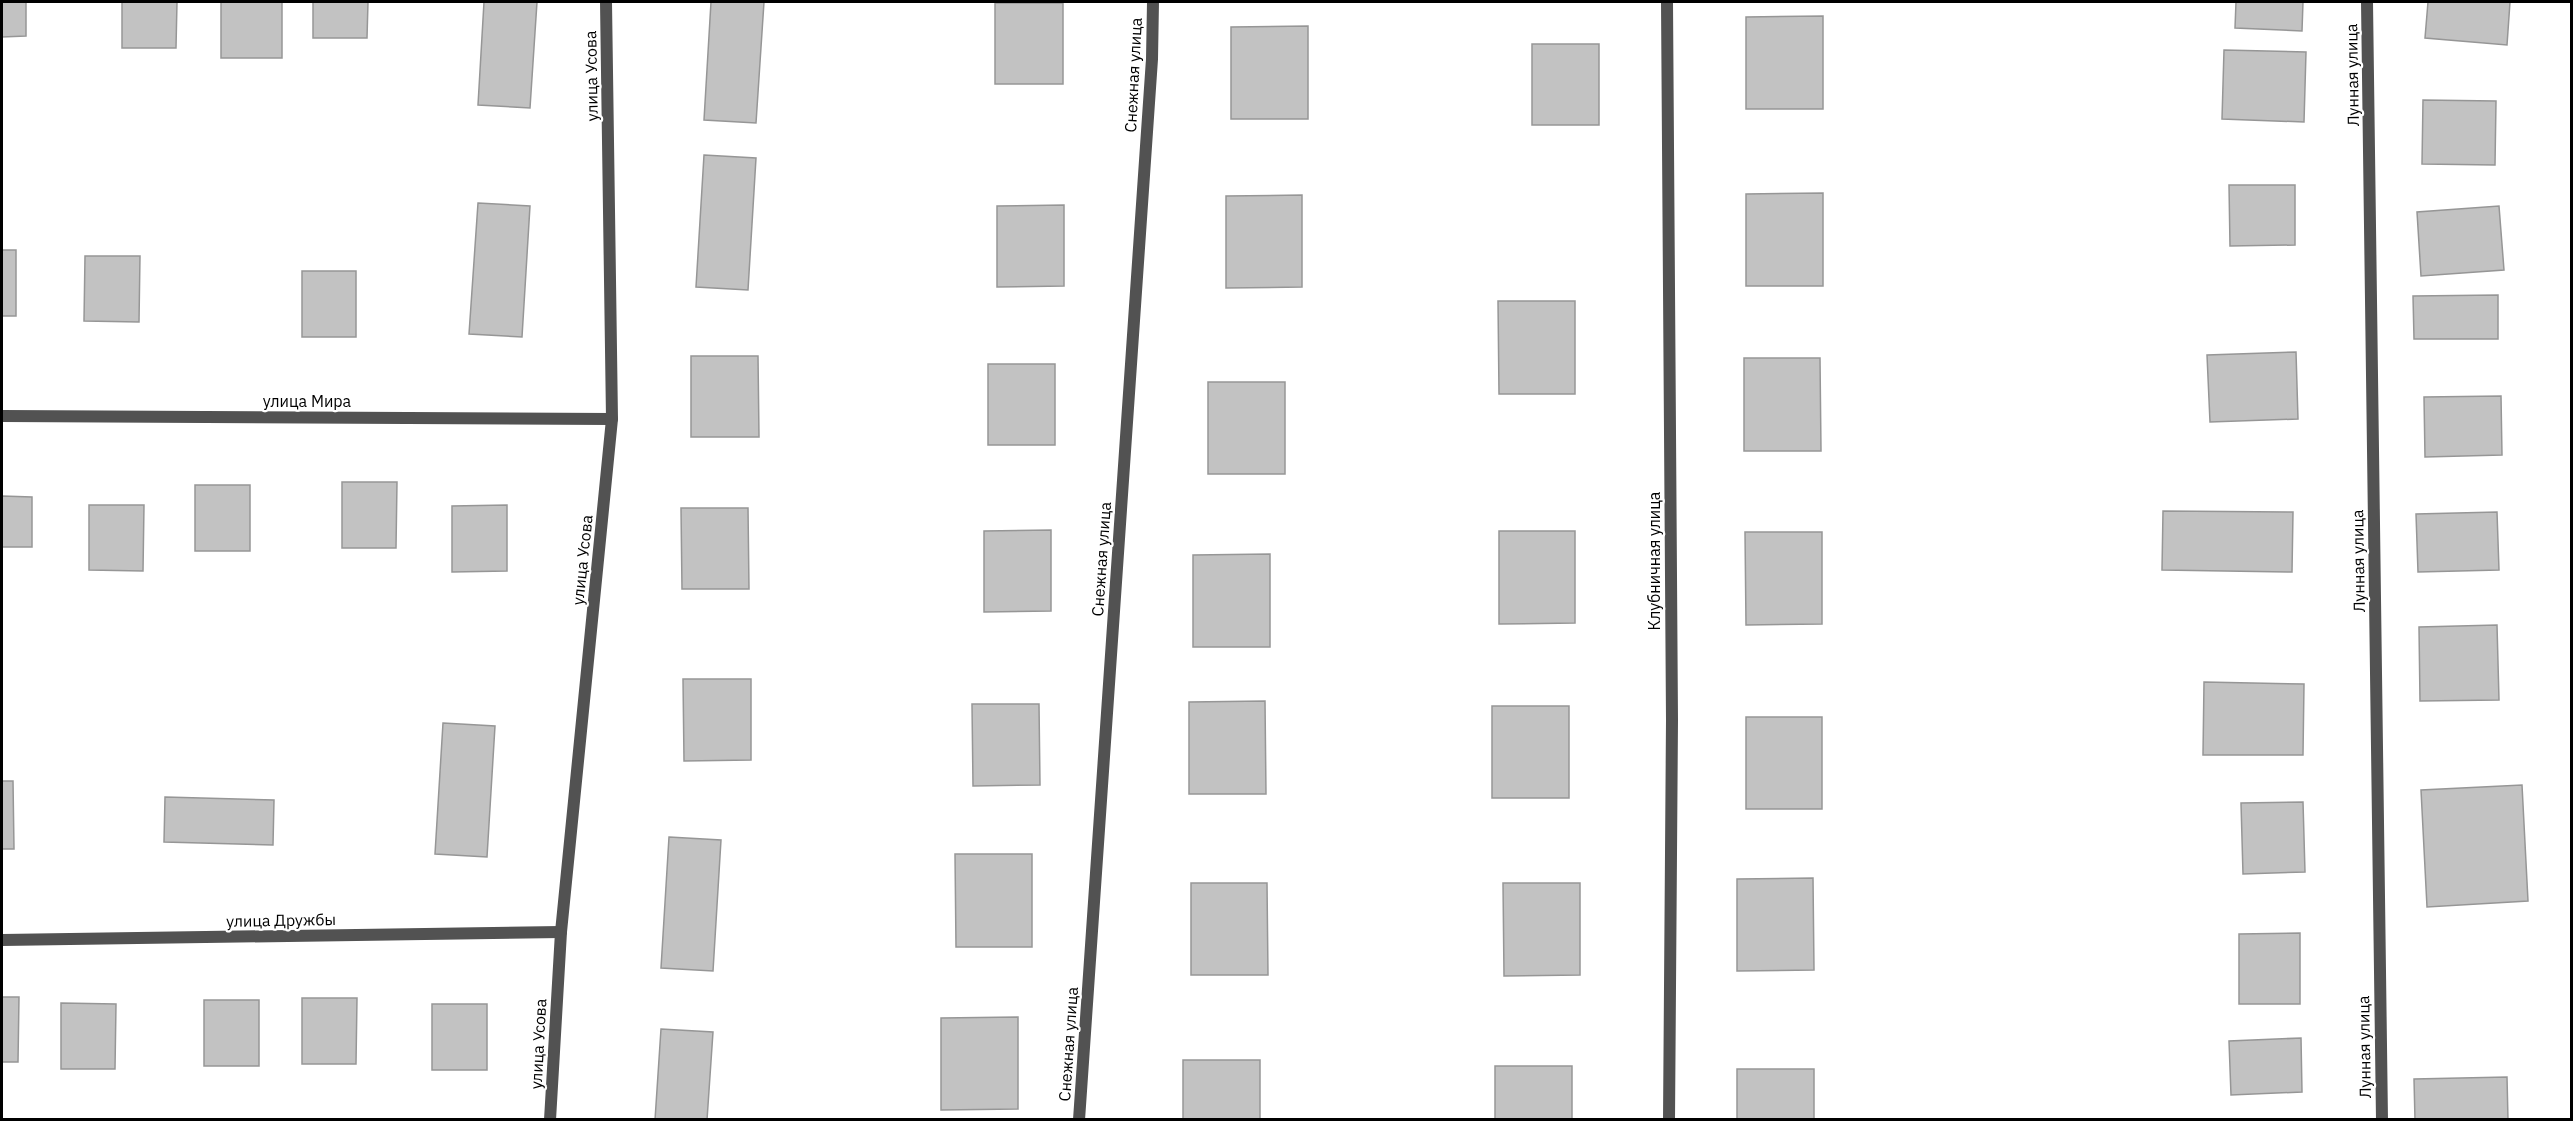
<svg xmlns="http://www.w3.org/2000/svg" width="2573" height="1121" viewBox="0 0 2573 1121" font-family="'IBM Plex Sans',sans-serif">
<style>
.building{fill:#c2c2c2;stroke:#969696;stroke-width:1.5}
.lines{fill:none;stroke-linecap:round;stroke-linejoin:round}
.street{stroke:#525252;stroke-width:12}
.labels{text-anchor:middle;stroke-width:4.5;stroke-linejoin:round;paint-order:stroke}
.street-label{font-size:16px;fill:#000;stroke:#fff}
</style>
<rect width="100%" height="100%" fill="#fff"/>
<g class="building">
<polygon points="2,2 26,2 26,36 2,37"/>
<polygon points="122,2 177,2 176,48 122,48"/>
<rect x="221" y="2" width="61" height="56"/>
<polygon points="313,2 368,2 367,38 313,38"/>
<polygon points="484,2 537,2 530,108 478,105"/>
<polygon points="711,2 764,2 756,123 704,120"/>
<polygon points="2236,2 2303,2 2302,31 2235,28"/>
<polygon points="2428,2 2510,2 2507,45 2425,38"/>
<rect x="995" y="3" width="68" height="81"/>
<polygon points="1823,16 1823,109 1746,109 1746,17"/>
<polygon points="1308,26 1308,119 1231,119 1231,27"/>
<rect x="1532" y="44" width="67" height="81"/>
<polygon points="2224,50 2306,52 2304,122 2222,119"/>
<polygon points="2423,100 2496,101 2495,165 2422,164"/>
<polygon points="704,155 756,158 748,290 696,287"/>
<polygon points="2229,185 2295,185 2295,245 2230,246"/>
<polygon points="1823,193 1823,286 1746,286 1746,194"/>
<polygon points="1302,195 1302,287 1226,288 1226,196"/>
<polygon points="478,203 530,206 522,337 469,334"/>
<polygon points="1064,205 1064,286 997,287 997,206"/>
<polygon points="2499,206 2504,270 2421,276 2417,212"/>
<rect x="2" y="250" width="14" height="66"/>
<polygon points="85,256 140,256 139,322 84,321"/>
<rect x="302" y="271" width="54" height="66"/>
<polygon points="2498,295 2498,339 2414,339 2413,296"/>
<polygon points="1498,301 1575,301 1575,394 1499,394"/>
<polygon points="2296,352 2298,419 2210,422 2207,355"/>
<polygon points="691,356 758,356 759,437 691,437"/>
<polygon points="1744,358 1820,358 1821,451 1744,451"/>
<rect x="988" y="364" width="67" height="81"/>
<rect x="1208" y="382" width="77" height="92"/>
<polygon points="2501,396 2502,455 2425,457 2424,397"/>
<polygon points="342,482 397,482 396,548 342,548"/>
<rect x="195" y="485" width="55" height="66"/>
<polygon points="2,496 32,497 32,547 2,547"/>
<polygon points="89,505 144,505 143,571 89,570"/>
<polygon points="507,505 507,571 452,572 452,506"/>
<polygon points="681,508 748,508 749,589 682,589"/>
<polygon points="2163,511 2293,512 2292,572 2162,570"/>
<polygon points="2497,512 2499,570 2418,572 2416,514"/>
<polygon points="1051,530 1051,611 984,612 984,531"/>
<polygon points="1499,531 1575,531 1575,623 1499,624"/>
<polygon points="1745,532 1822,532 1822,624 1746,625"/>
<polygon points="1270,554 1270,647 1193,647 1193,555"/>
<polygon points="2497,625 2499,700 2420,701 2419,627"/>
<polygon points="683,679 751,679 751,760 684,761"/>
<polygon points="2204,682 2304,684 2303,755 2203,755"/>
<polygon points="1265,701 1266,794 1189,794 1189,702"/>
<polygon points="972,704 1039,704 1040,785 973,786"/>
<rect x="1492" y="706" width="77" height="92"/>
<rect x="1746" y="717" width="76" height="92"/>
<polygon points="443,723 495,726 487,857 435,854"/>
<polygon points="2,781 13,781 14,849 2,849"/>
<polygon points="2522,785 2528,901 2427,907 2421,790"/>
<polygon points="165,797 274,800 273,845 164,842"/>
<polygon points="2303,802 2305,872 2243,874 2241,803"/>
<polygon points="669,837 721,840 713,971 661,968"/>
<polygon points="955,854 1032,854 1032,947 956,947"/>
<polygon points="1813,878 1814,970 1737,971 1737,879"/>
<polygon points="1191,883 1267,883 1268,975 1191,975"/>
<polygon points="1503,883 1580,883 1580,975 1504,976"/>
<polygon points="2300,933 2300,1004 2239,1004 2239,934"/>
<polygon points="2,997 19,997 18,1062 2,1062"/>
<polygon points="302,998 357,998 356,1064 302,1064"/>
<rect x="204" y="1000" width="55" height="66"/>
<polygon points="61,1003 116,1004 115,1069 61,1069"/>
<rect x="432" y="1004" width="55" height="66"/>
<polygon points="1018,1017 1018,1109 941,1110 941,1018"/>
<polygon points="661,1029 713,1032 707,1120 655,1120"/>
<polygon points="2301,1038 2302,1092 2231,1095 2229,1041"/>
<rect x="1183" y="1060" width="77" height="60"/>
<rect x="1495" y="1066" width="77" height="54"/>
<rect x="1737" y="1069" width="77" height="51"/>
<polygon points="2507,1077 2508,1120 2415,1120 2414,1079"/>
</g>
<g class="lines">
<g class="street">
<polyline points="1667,2 1672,720 1669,1120"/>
<polyline points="2367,2 2382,1120"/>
<polyline points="2,416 612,419"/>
<polyline points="2,940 561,932"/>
<polyline points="550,1120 561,932 612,419 606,2"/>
<polyline points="1079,1120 1152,59 1153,2"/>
</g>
</g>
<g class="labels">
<g class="street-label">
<text transform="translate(1133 75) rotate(-87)" y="6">Снежная улица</text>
<text transform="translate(2352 75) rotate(-91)" y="6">Лунная улица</text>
<text transform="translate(591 76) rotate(-91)" y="6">улица Усова</text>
<text x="307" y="407">улица Мира</text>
<text transform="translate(1101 559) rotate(-86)" y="6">Снежная улица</text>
<text transform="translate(582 560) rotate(-84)" y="6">улица Усова</text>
<text transform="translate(1654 561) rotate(-90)" y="6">Клубничная улица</text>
<text transform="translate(2358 561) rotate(-91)" y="6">Лунная улица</text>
<text transform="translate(281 920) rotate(-1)" y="6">улица Дружбы</text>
<text transform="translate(538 1044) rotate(-87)" y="6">улица Усова</text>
<text transform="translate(1068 1044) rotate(-86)" y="6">Снежная улица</text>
<text transform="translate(2364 1047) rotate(-91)" y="6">Лунная улица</text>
</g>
</g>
<rect width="2573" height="1121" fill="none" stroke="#000000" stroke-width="6"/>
</svg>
